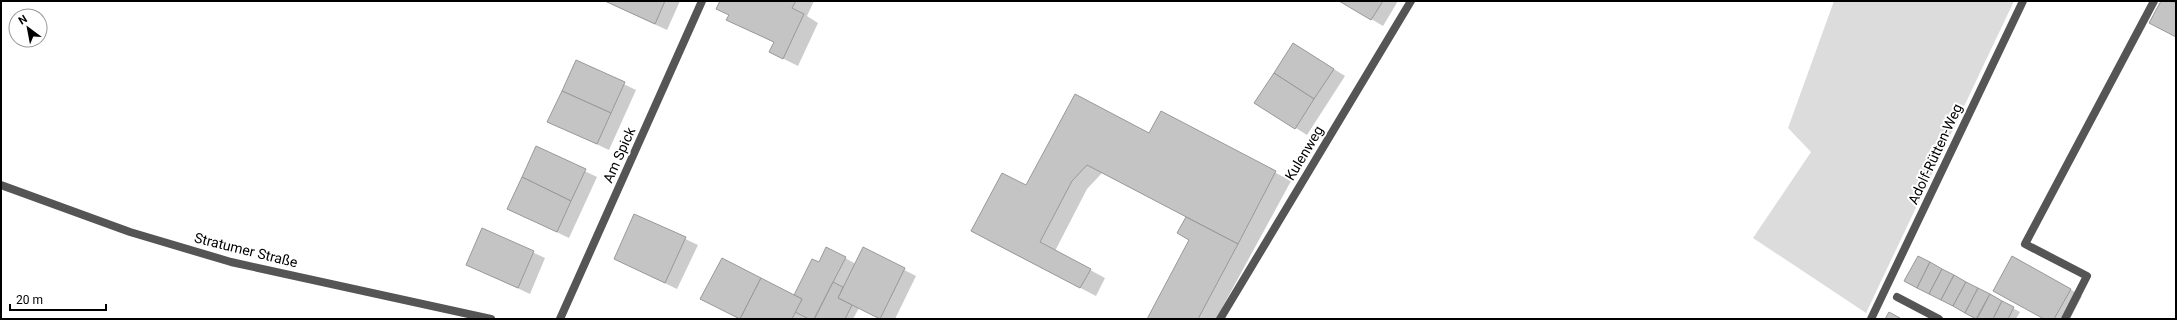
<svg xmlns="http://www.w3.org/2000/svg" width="2177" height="320" viewBox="0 0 2177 320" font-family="Roboto,sans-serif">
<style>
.green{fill:#dcdcdc}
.shadow{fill:#0003}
.building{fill:#c4c4c4;stroke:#999}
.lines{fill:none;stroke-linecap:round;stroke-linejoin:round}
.service{stroke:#555;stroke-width:8}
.minor{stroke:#555;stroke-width:8}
.labels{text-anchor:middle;stroke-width:4;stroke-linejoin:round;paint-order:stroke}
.street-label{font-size:14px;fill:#000;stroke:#fff}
</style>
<rect width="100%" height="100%" fill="#fff"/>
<polygon class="green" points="1834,1 2014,1 1866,313 1753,238 1811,152 1788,128"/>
<g class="shadow">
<polygon points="604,1 680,1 667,30"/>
<polygon points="721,1 814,1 807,16 818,23 798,66 770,52 775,43 727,20 729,15 717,8"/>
<polygon points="1341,1 1398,1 1383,26"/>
<polygon points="1305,51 1345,76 1307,135 1256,103"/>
<polygon points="576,61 636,90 609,150 549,122"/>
<polygon points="1161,112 1291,181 1216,319 1149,319 1190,240 1178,233 1187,217 1102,173 1087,189 1055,251 1105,278 1096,296 987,240 1027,187 1149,134"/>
<polygon points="537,148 597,177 569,238 508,209"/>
<polygon points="635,215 698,245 677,289 615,259"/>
<polygon points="483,229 545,258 530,294 467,265"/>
<polygon points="864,249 916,276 895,319 880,319 859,308 853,319 739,319 702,299 794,296 819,264 845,258 856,264"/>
<polygon points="1918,257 2020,312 2016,319 1978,319 1912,285"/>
<polygon points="2013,257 2082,296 2070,319 2045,319"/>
</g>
<g class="building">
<polygon points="605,1 665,1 655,24"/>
<polygon points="720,1 796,1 792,8 804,14 783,59 769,52 774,42 726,20 729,15 716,9"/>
<polygon points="1339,1 1383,1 1371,20"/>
<polygon points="2161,1 2176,2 2176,37 2149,23"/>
<polygon points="1293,43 1334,69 1314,99 1274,73"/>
<polygon points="576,60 625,82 611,113 562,91"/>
<polygon points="1274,73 1314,99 1295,129 1254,103"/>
<polygon points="562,91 611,113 597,144 547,122"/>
<polygon points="1075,94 1149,133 1161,111 1276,171 1238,244 1087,165 1072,181 1040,242 1091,269 1080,288 971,231 1002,173 1026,185"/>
<polygon points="536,146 586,169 571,201 522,177"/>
<polygon points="522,177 571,201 557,232 507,209"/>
<polygon points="634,214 686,237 665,283 614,259"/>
<polygon points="1186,217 1238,244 1198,319 1147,319 1189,240 1177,233"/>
<polygon points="482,228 534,251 518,288 466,265"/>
<polygon points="826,247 846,257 814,319 809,319 795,312 802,299 794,295 812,259 819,262"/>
<polygon points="863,247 905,268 880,319 838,298"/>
<polygon points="1918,256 1930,262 1917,288 1904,281"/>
<polygon points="2012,256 2071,289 2054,319 2044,319 1993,291"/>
<polygon points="722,258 761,278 740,319 700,299"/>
<polygon points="1930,262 1942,269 1929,294 1917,288"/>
<polygon points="1942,269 1954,275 1941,300 1929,294"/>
<polygon points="1954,275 1966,282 1953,306 1941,300"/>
<polygon points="761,278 802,299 792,319 740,319"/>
<polygon points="833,282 843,287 838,298 852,305 845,319 817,319 815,318"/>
<polygon points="1966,282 1978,288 1965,313 1953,306"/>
<polygon points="1978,288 1990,294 1976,319 1965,313"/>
<polygon points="1990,294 2002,301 1993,319 1977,319"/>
<polygon points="2002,301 2014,307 2008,319 1993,319"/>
<polygon points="1889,312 1900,318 1900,319 1885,319"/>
</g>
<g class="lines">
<g class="service">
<polyline points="1897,297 1939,319"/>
<polyline points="1871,319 2023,1"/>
<polyline points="2065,319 2087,276 2025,244 2154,1"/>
</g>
<g class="minor">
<polyline points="1,185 130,232 231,262 491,319"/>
<polyline points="560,319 702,1"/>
<polyline points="1220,319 1411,1"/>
</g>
</g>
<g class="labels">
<g class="street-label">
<text transform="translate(1304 153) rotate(-59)" y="5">Kulenweg</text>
<text transform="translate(1935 154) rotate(-65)" y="5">Adolf-Rütten-Weg</text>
<text transform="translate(619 155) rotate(-66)" y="5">Am Spick</text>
<text transform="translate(246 250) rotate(14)" y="5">Stratumer Straße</text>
</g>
</g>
<rect width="2177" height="320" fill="none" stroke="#000000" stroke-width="4"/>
<g transform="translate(28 28) rotate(328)"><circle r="19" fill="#ffffff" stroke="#999999"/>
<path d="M0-3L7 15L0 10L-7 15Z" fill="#000000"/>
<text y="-6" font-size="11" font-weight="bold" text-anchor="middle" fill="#000000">N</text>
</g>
<path d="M10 304v6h96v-6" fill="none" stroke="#000000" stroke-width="2"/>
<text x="16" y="304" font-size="12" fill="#000000" stroke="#ffffff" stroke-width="3" paint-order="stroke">20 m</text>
</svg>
